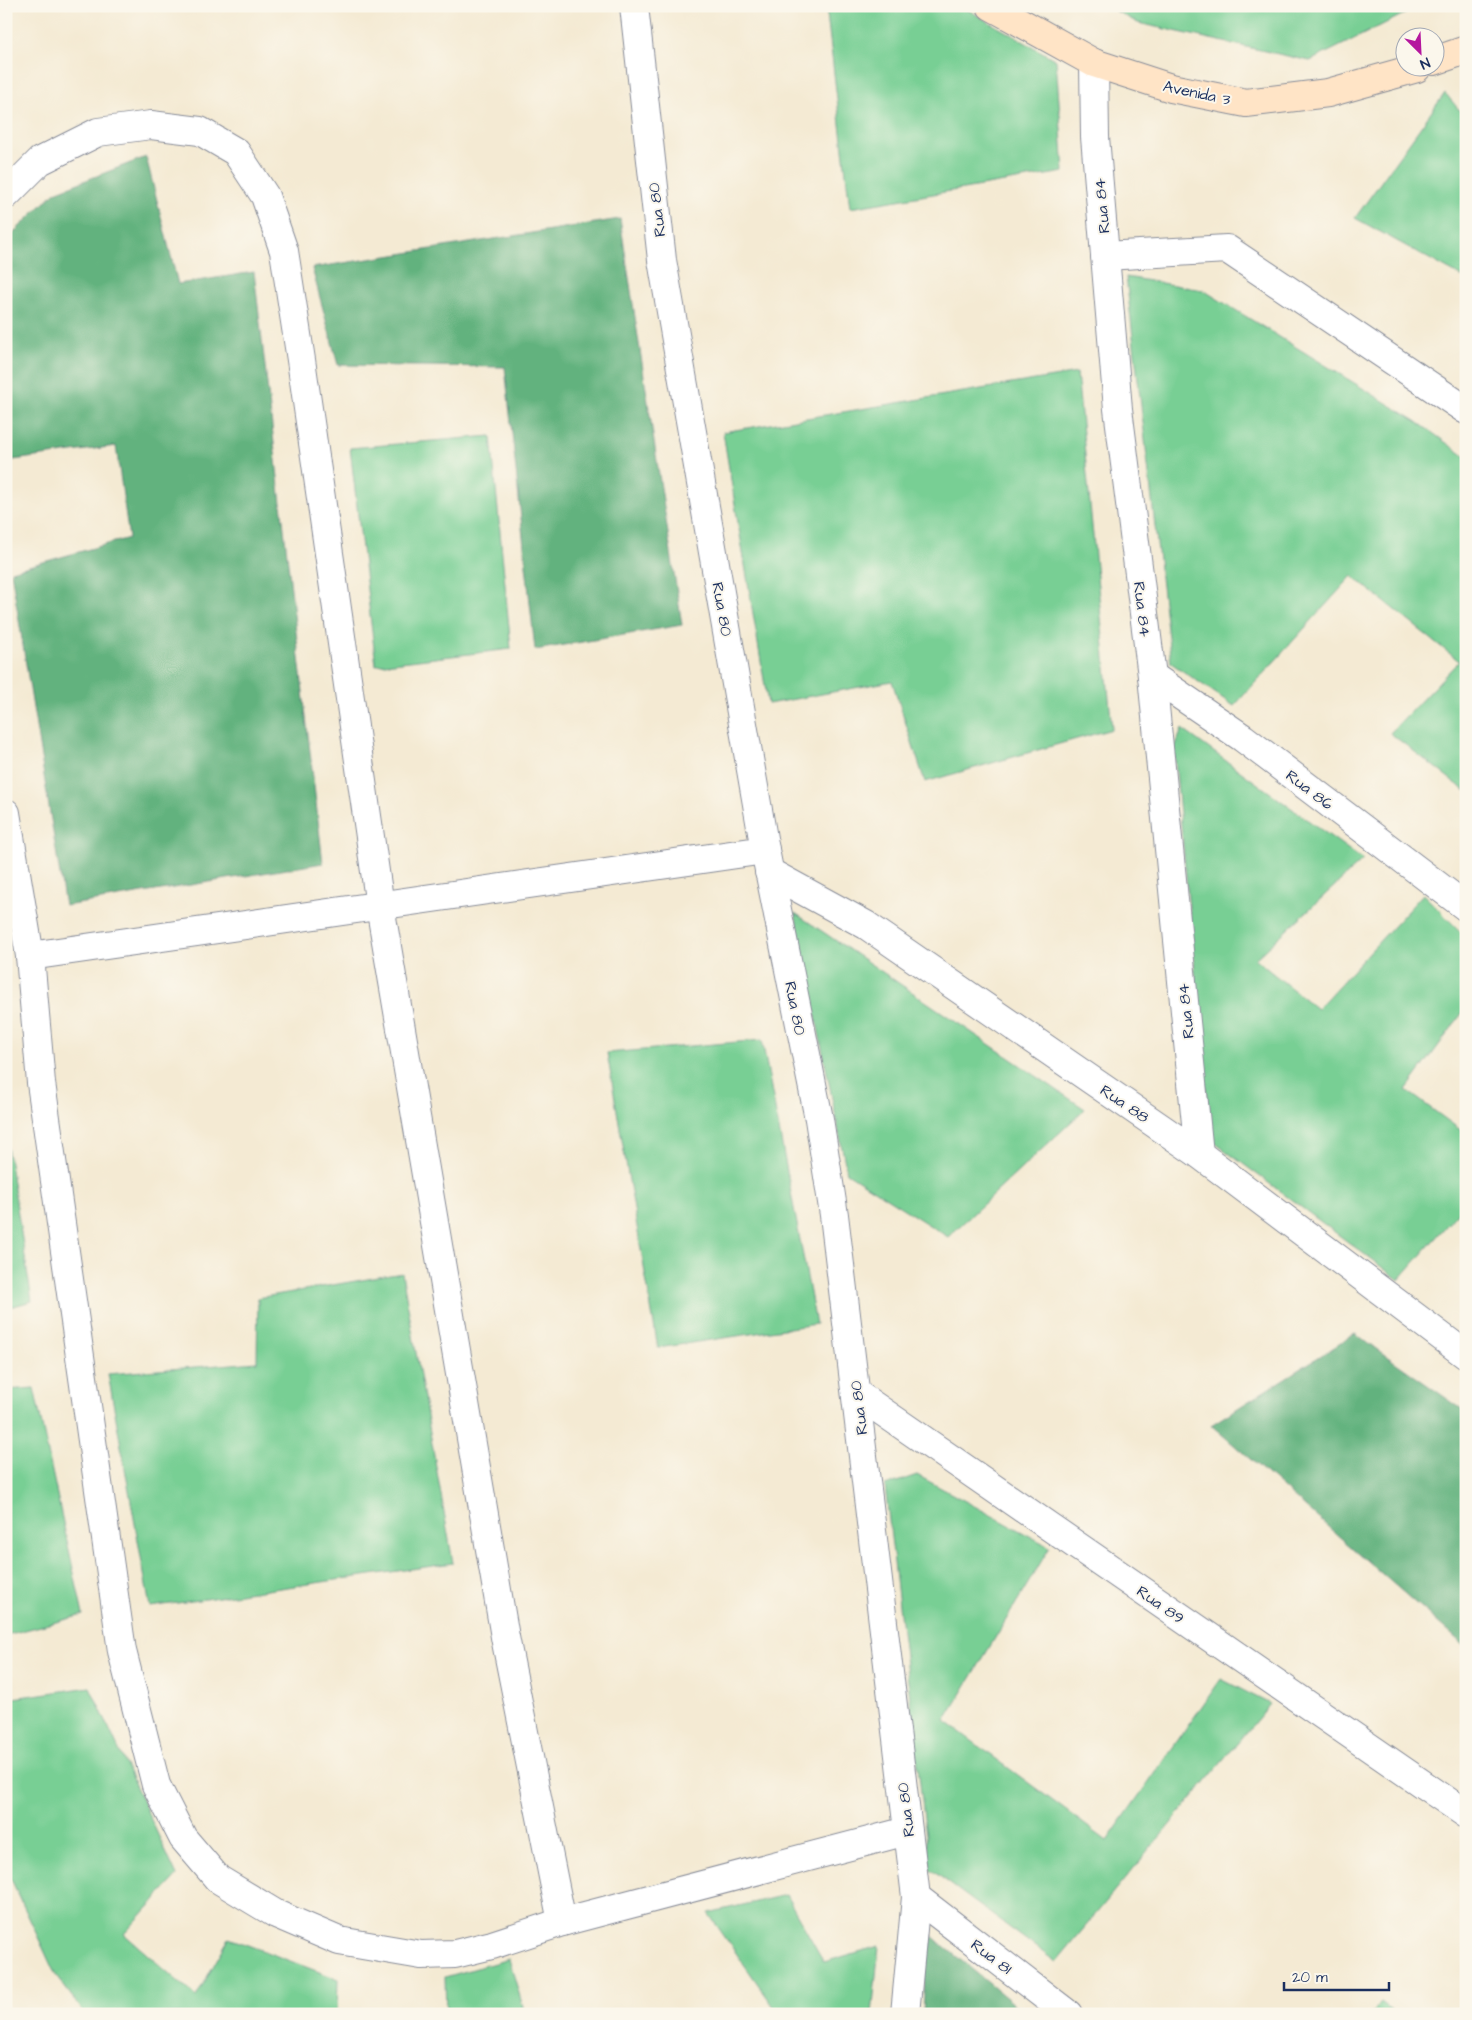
<svg xmlns="http://www.w3.org/2000/svg" width="1472" height="2020" viewBox="0 0 1472 2020" font-family="'Architects Daughter',sans-serif">
<style>
.green{fill:#78cf94;stroke:#4a7f79}
.forest{fill:#62b27e;stroke:#3e706e}
.lines{fill:none;stroke-linecap:round;stroke-linejoin:round}
.minor-casing{stroke:#888c98;stroke-width:30}
.secondary-casing{stroke:#888c98;stroke-width:30}
.minor{stroke:#fff;stroke-width:28}
.secondary{stroke:#ffe4c6;stroke-width:28}
.labels{text-anchor:middle;stroke-width:4;stroke-linejoin:round;paint-order:stroke}
.street-label{font-size:16px;fill:#1b2f5e;stroke:#fbf7ec}
</style>
<rect width="100%" height="100%" fill="#fbf7ec"/>
<filter id="ink" filterUnits="userSpaceOnUse"><feTurbulence type="fractalNoise" baseFrequency=".02" numOctaves="2"/><feDisplacementMap in="SourceGraphic" scale="10" xChannelSelector="R" yChannelSelector="G"/><feConvolveMatrix kernelMatrix="1 2 1 2 8 2 1 2 1" color-interpolation-filters="sRGB"/></filter>
<filter id="wash" filterUnits="userSpaceOnUse"><feTurbulence type="fractalNoise" baseFrequency=".0096" numOctaves="4" result="noise"/><feDisplacementMap in="SourceGraphic" scale="20" xChannelSelector="R" yChannelSelector="G"/><feGaussianBlur stdDeviation="1.12" result="paint"/><feColorMatrix in="noise" values="0 0 0 0 0 0 0 0 0 0 0 0 0 0 0 0 0 1.4 0 .05"/><feComposite in="paint" operator="in"/></filter>
<g filter="url(#wash)">
<rect width="100%" height="100%" fill="#f4ead3"/>
<g class="green">
<polygon points="826,6 961,6 1056,60 1064,172 850,208"/>
<polygon points="1107,6 1420,6 1310,61 1138,23"/>
<polygon points="1445,93 1466,118 1466,279 1355,218"/>
<polygon points="1126,277 1203,290 1416,421 1466,457 1466,791 1390,733 1459,661 1352,576 1234,706 1171,663"/>
<polygon points="1077,373 1112,729 925,782 892,681 768,704 723,432"/>
<polygon points="491,436 511,649 376,665 350,448"/>
<polygon points="1182,729 1363,860 1255,959 1317,1009 1423,894 1466,937 1466,1008 1406,1090 1466,1134 1466,1203 1399,1280 1211,1140 1174,750"/>
<polygon points="795,913 1085,1109 948,1237 847,1173"/>
<polygon points="762,1040 816,1324 658,1348 607,1053"/>
<polygon points="6,1139 32,1301 6,1308"/>
<polygon points="402,1273 453,1563 150,1607 108,1374 257,1362 258,1298"/>
<polygon points="34,1388 83,1615 6,1635 6,1390"/>
<polygon points="917,1475 1050,1547 945,1721 1107,1841 1221,1679 1270,1704 1056,1962 930,1869 885,1486"/>
<polygon points="90,1687 177,1876 124,1934 196,1997 229,1938 338,1979 337,2014 85,2014 55,1974 6,1868 6,1699"/>
<polygon points="786,1895 824,1962 879,1946 872,2014 779,2014 708,1913"/>
<polygon points="509,1959 525,2014 446,2014 445,1977"/>
<polygon points="1381,2003 1396,2014 1371,2014"/>
</g>
<g class="forest">
<polygon points="146,157 178,284 254,272 323,863 65,906 11,571 129,538 116,446 6,461 6,240 55,192"/>
<polygon points="620,219 682,625 535,650 505,367 338,365 312,268"/>
<polygon points="1355,1334 1466,1412 1466,1647 1211,1425"/>
<polygon points="927,1932 1026,2014 923,2014"/>
</g>
</g>
<g filter="url(#ink)">
<g class="lines">
<defs>
<g id="minor">
<polyline points="634,6 662,260 765,850 819,1119 834,1215 916,1897 905,2014"/>
<polyline points="1094,63 1095,137 1118,409 1152,676 1199,1154"/>
<polyline points="6,195 40,161 98,132 151,125 200,131 236,152 265,196 284,251 301,360 380,906 505,1637 562,1922"/>
<polyline points="1105,256 1227,249 1466,410"/>
<polyline points="1152,676 1243,738 1466,907"/>
<polyline points="6,813 30,956 41,1083 122,1651 156,1785 183,1838 218,1879 276,1914 339,1941 421,1955 455,1954 492,1945 562,1922 907,1831"/>
<polyline points="769,872 866,925 1199,1154 1466,1355"/>
<polyline points="30,956 765,850"/>
<polyline points="857,1394 1466,1814"/>
<polyline points="916,1897 1068,2014"/>
</g>
<g id="secondary">
<polyline points="991,6 1094,63 1171,88 1246,103 1328,93 1417,68"/>
<polyline points="1434,61 1466,50"/>
</g>
</defs>
<use href="#minor" class="minor-casing"/>
<use href="#secondary" class="secondary-casing"/>
<use href="#minor" class="minor"/>
<use href="#secondary" class="secondary"/>
</g>
</g>
<g class="labels">
<g class="street-label">
<text transform="translate(1197 92) rotate(12)" y="6">Avenida 3</text>
<text transform="translate(1101 206) rotate(-95)" y="6">Rua 84</text>
<text transform="translate(656 210) rotate(-97)" y="6">Rua 80</text>
<text transform="translate(723 609) rotate(80)" y="6">Rua 80</text>
<text transform="translate(1143 609) rotate(83)" y="6">Rua 84</text>
<text transform="translate(1310 789) rotate(37)" y="6">Rua 86</text>
<text transform="translate(796 1008) rotate(79)" y="6">Rua 80</text>
<text transform="translate(1185 1011) rotate(-96)" y="6">Rua 84</text>
<text transform="translate(1125 1103) rotate(34)" y="6">Rua 88</text>
<text transform="translate(858 1408) rotate(-97)" y="6">Rua 80</text>
<text transform="translate(1161 1604) rotate(35)" y="6">Rua 89</text>
<text transform="translate(905 1810) rotate(-97)" y="6">Rua 80</text>
<text transform="translate(992 1956) rotate(37)" y="6">Rua 81</text>
</g>
</g>
<rect width="1472" height="2020" fill="none" stroke="#fbf7ec" stroke-width="25"/>
<g transform="translate(1420 52) rotate(156)"><circle r="24" fill="#fbf7ec" stroke="#a1a7b3"/>
<path d="M0-4L9 19L0 12L-9 19Z" fill="#b5179e"/>
<text y="-8" font-size="14" font-weight="bold" text-anchor="middle" fill="#1b2f5e">N</text>
</g>
<path d="M1284 1982v8h105v-8" fill="none" stroke="#1b2f5e" stroke-width="2.5"/>
<text x="1292" y="1982" font-size="15" fill="#1b2f5e" stroke="#fbf7ec" stroke-width="4" paint-order="stroke">20 m</text>
</svg>
